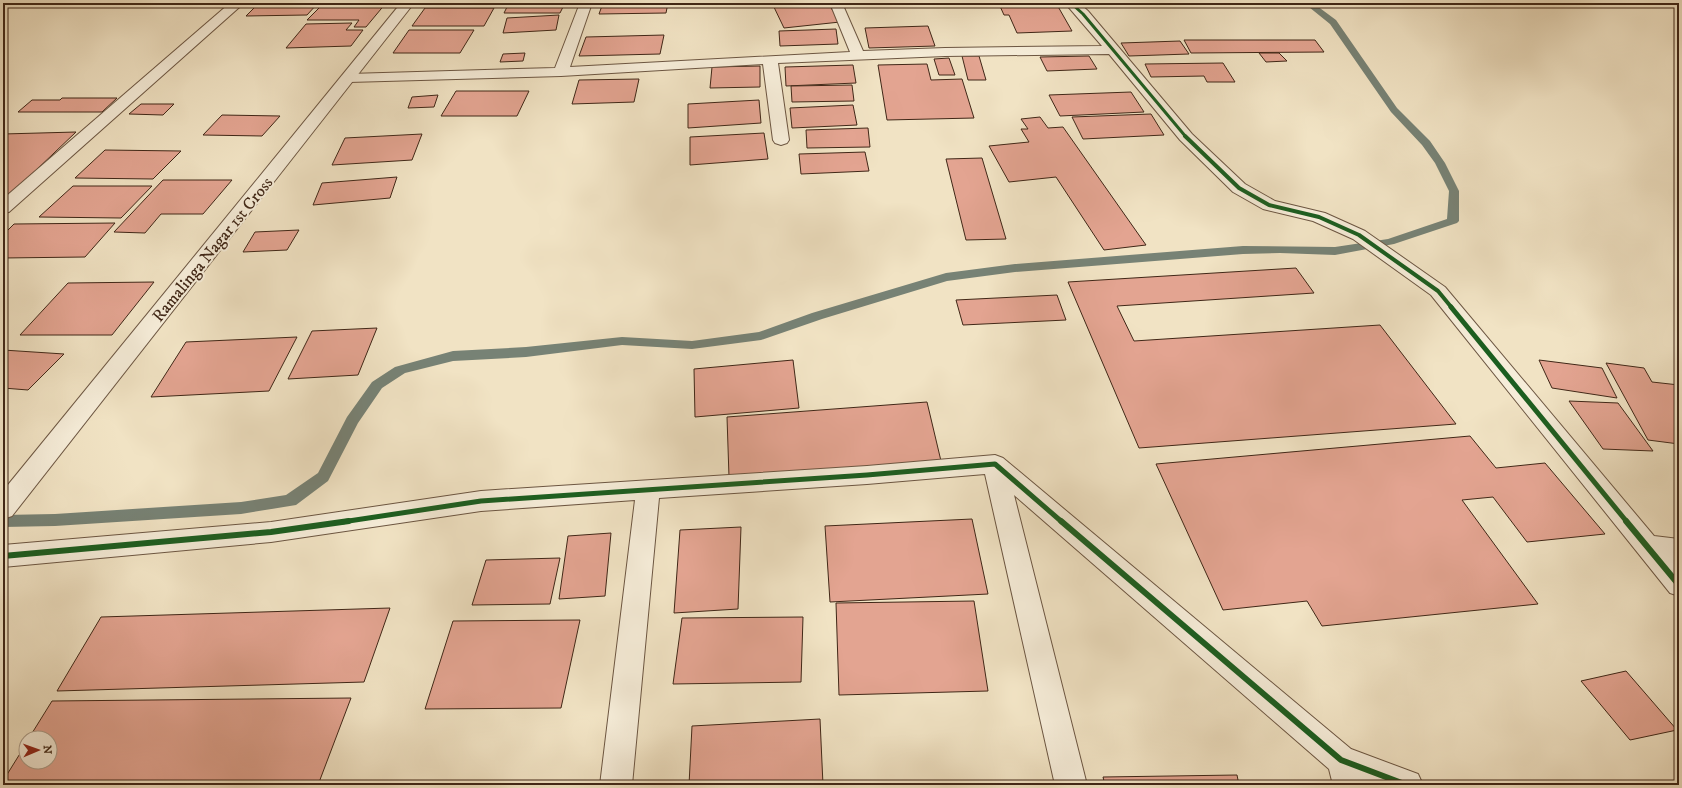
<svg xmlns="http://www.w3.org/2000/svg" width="1682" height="788" viewBox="0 0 1682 788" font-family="'IM FELL DW Pica',serif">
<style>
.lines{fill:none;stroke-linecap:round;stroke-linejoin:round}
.stream{fill:#778275;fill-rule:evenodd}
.building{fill:#e3a491;stroke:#402717}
.minor-casing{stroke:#6c5642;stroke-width:2}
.tertiary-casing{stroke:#6c5642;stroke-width:2}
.minor{fill:#f6edd9;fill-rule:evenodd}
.tertiary{fill:#f6edd9;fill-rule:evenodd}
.cycleway-far3-casing{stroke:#f6edd9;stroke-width:4.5}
.cycleway-far2-casing{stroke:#f6edd9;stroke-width:6}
.cycleway-far1-casing{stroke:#f6edd9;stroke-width:8}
.cycleway-casing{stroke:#f6edd9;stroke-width:9}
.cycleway-far3{stroke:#1b5e20;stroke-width:3}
.cycleway-far2{stroke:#1b5e20;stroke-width:4}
.cycleway-far1{stroke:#1b5e20;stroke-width:5}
.cycleway{stroke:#1b5e20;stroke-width:6}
.labels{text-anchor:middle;stroke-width:4;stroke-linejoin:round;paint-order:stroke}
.street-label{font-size:17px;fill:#402717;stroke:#f6edd9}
</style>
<rect width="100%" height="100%" fill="#f1e3c4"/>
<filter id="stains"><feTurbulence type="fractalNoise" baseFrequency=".005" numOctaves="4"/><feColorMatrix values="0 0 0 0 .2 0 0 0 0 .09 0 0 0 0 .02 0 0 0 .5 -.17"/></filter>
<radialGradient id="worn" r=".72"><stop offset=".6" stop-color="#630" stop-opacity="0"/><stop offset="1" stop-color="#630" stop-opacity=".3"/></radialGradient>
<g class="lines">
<polygon class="stream" points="1304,3 1313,3 1336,20 1397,108 1430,141 1445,163 1459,191 1459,221 1457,223 1394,244 1335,255 1280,253 1243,254 1015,272 947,281 822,319 761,340 692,349 622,345 526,357 453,361 405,373 382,388 358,423 328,481 296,505 241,514 55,526 3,527 3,515 55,514 241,502 286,495 318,473 347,417 372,382 395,367 453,351 526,347 622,337 692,341 759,332 812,313 946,273 1015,264 1243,246 1335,247 1388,239 1447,219 1449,191 1435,163 1422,145 1391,112 1330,24"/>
</g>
<g class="building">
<polygon points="259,3 318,3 307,15 246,16"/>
<polygon points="324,3 386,3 366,27 354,27 359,20 307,20"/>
<polygon points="435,3 497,3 434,4"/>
<polygon points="509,3 565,3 560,13 504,13"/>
<polygon points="603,3 668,3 666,13 599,14"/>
<polygon points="772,3 828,3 840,22 784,28"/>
<polygon points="1056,3 1072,31 1017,33 1009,15 1004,15 999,4"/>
<polygon points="425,8 494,8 484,26 412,26"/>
<polygon points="559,15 556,30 503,33 507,18"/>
<polygon points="352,23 346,30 363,30 351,46 286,48 306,24"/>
<polygon points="928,26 935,46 869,48 865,28"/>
<polygon points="836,29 838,44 780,46 779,31"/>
<polygon points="409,30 474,30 460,53 393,53"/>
<polygon points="664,35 660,54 579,56 586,37"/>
<polygon points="1184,40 1315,40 1324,52 1191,53"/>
<polygon points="1180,41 1189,54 1129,56 1121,43"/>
<polygon points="525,53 523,61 500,62 503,54"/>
<polygon points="1259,53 1279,53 1287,61 1266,62"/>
<polygon points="962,56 979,56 986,80 968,80"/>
<polygon points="1089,56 1097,69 1047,71 1040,57"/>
<polygon points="949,58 955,75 939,75 934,59"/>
<polygon points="1223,63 1235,82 1207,82 1204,76 1151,77 1145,64"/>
<polygon points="927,64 931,80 962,79 974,118 887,120 878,65"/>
<polygon points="853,65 856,83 786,86 785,67"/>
<polygon points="760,66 760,87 710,88 712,67"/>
<polygon points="639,79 634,102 572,104 579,80"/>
<polygon points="852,85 854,101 792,102 791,86"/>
<polygon points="456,91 529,91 517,116 441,116"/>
<polygon points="1131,92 1144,112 1060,116 1049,95"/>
<polygon points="438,95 434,107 408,108 412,97"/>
<polygon points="62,98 117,98 102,112 18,112 32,100 60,100"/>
<polygon points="759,100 761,123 688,128 688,104"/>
<polygon points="141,104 174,104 163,115 129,114"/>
<polygon points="853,105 857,125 792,128 790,108"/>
<polygon points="1151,114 1164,135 1083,139 1072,117"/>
<polygon points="222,115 280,116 262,136 203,135"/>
<polygon points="1040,117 1048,128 1063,127 1146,245 1104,250 1056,177 1009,182 989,146 1029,142 1021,129 1028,129 1021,119"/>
<polygon points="868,128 870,147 807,148 806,130"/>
<polygon points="76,132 9,196 3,196 3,134"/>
<polygon points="764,133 768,159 690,165 690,137"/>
<polygon points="422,134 412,160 332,165 345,138"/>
<polygon points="105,150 181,151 153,179 75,178"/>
<polygon points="865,152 869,171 801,174 799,154"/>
<polygon points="982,158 1006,239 966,240 946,159"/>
<polygon points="397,177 390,198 313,205 322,183"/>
<polygon points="163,180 232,180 203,214 161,214 145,233 114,232"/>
<polygon points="73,186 152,186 121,218 39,217"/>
<polygon points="115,223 85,257 3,258 3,235 14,224"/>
<polygon points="299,230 287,250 243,252 255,232"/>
<polygon points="1296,268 1314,293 1117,306 1134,341 1380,325 1456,424 1139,448 1068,282"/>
<polygon points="154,282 112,335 20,335 68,283"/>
<polygon points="1057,295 1066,320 963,325 956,300"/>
<polygon points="377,328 358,375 288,379 312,331"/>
<polygon points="297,337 269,391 151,397 186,342"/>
<polygon points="3,350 64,354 28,390 3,388"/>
<polygon points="793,360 799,408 695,417 694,369"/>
<polygon points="1539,360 1602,368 1617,398 1552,388"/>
<polygon points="1606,363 1644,368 1652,382 1679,385 1679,444 1648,440"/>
<polygon points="1569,401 1618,403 1653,451 1603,449"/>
<polygon points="927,402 941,461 729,477 727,417"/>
<polygon points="1470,436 1496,468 1545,463 1605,534 1527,542 1493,497 1462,500 1538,604 1322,626 1307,601 1223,610 1156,464"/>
<polygon points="972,519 988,594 830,602 825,526"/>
<polygon points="741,527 738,609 674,613 680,530"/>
<polygon points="611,533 605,596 559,599 568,536"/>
<polygon points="560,558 550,604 472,605 486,560"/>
<polygon points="974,601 988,691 839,695 836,603"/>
<polygon points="390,608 364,682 57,691 101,617"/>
<polygon points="803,617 801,682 673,684 682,618"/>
<polygon points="580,620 561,708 425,709 453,621"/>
<polygon points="1626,671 1677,730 1630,740 1581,681"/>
<polygon points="351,698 318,785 3,785 3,781 26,744 26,762 50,762 50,738 29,738 52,701"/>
<polygon points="820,719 823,785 689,785 692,726"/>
<polygon points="1237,775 1239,785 1105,785 1103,777"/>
</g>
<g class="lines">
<defs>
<g id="minor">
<polygon points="230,3 244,3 9,212 3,213 3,199"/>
<polygon points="580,3 592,3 570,67 850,52 830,3 842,3 863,51 945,48 1102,46 1065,3 1079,3 1088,11 1192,134 1245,184 1275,201 1325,213 1365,231 1445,287 1654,536 1679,539 1679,561 1674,560 1679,566 1679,596 1670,593 1431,295 1353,239 1313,221 1263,209 1233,192 1180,140 1109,54 945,56 778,63 789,140 787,143 781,145 775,143 773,140 763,64 561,76 349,82 344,81 342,78 344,75 349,74 555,68"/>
<polygon points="995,455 1003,458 1351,749 1418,774 1423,785 1333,785 1329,769 1014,495 1087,785 1055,785 985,474 867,484 659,498 632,785 600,785 635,500 481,511 271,542 3,567 3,545 271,522 481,491 867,466"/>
</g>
<polygon id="tertiary" points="401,3 414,3 12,516 3,519 3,491"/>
</defs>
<use href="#minor" class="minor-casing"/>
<use href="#tertiary" class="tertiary-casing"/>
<use href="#minor" class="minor"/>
<use href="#tertiary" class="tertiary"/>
<defs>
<polyline id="cycleway-far3" points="1071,3 1083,14 1186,137"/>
<polyline id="cycleway-far2" points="1185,136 1239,188 1269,205 1319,217 1359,235 1438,291 1452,308"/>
<g id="cycleway-far1">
<polyline points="1451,307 1627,522"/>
<polyline points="342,522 481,501 867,475 995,464 1062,522"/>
</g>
<g id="cycleway">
<polyline points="1061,521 1341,760 1407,785"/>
<polyline points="1626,521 1679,585"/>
<polyline points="3,556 271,532 349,521"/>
</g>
</defs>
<use href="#cycleway-far3" class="cycleway-far3-casing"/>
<use href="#cycleway-far2" class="cycleway-far2-casing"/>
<use href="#cycleway-far1" class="cycleway-far1-casing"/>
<use href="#cycleway" class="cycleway-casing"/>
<use href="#cycleway-far3" class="cycleway-far3"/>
<use href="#cycleway-far2" class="cycleway-far2"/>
<use href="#cycleway-far1" class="cycleway-far1"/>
<use href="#cycleway" class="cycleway"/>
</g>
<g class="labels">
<g class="street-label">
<text transform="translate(212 249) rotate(-51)" y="6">Ramalinga Nagar 1st Cross</text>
</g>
</g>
<rect width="1682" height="788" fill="none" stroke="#f1e3c4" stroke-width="16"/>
<rect x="4" y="4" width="1674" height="780" fill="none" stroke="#402717" stroke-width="2"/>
<rect x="8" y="8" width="1666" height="772" fill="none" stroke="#402717"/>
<g transform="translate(38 750) rotate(88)"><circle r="19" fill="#f6edd9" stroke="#ad9e8b"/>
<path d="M0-3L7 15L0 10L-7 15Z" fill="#8f2418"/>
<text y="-6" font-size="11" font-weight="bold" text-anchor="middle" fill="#402717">N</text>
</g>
<rect width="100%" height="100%" filter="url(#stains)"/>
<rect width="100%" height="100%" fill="url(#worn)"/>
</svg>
